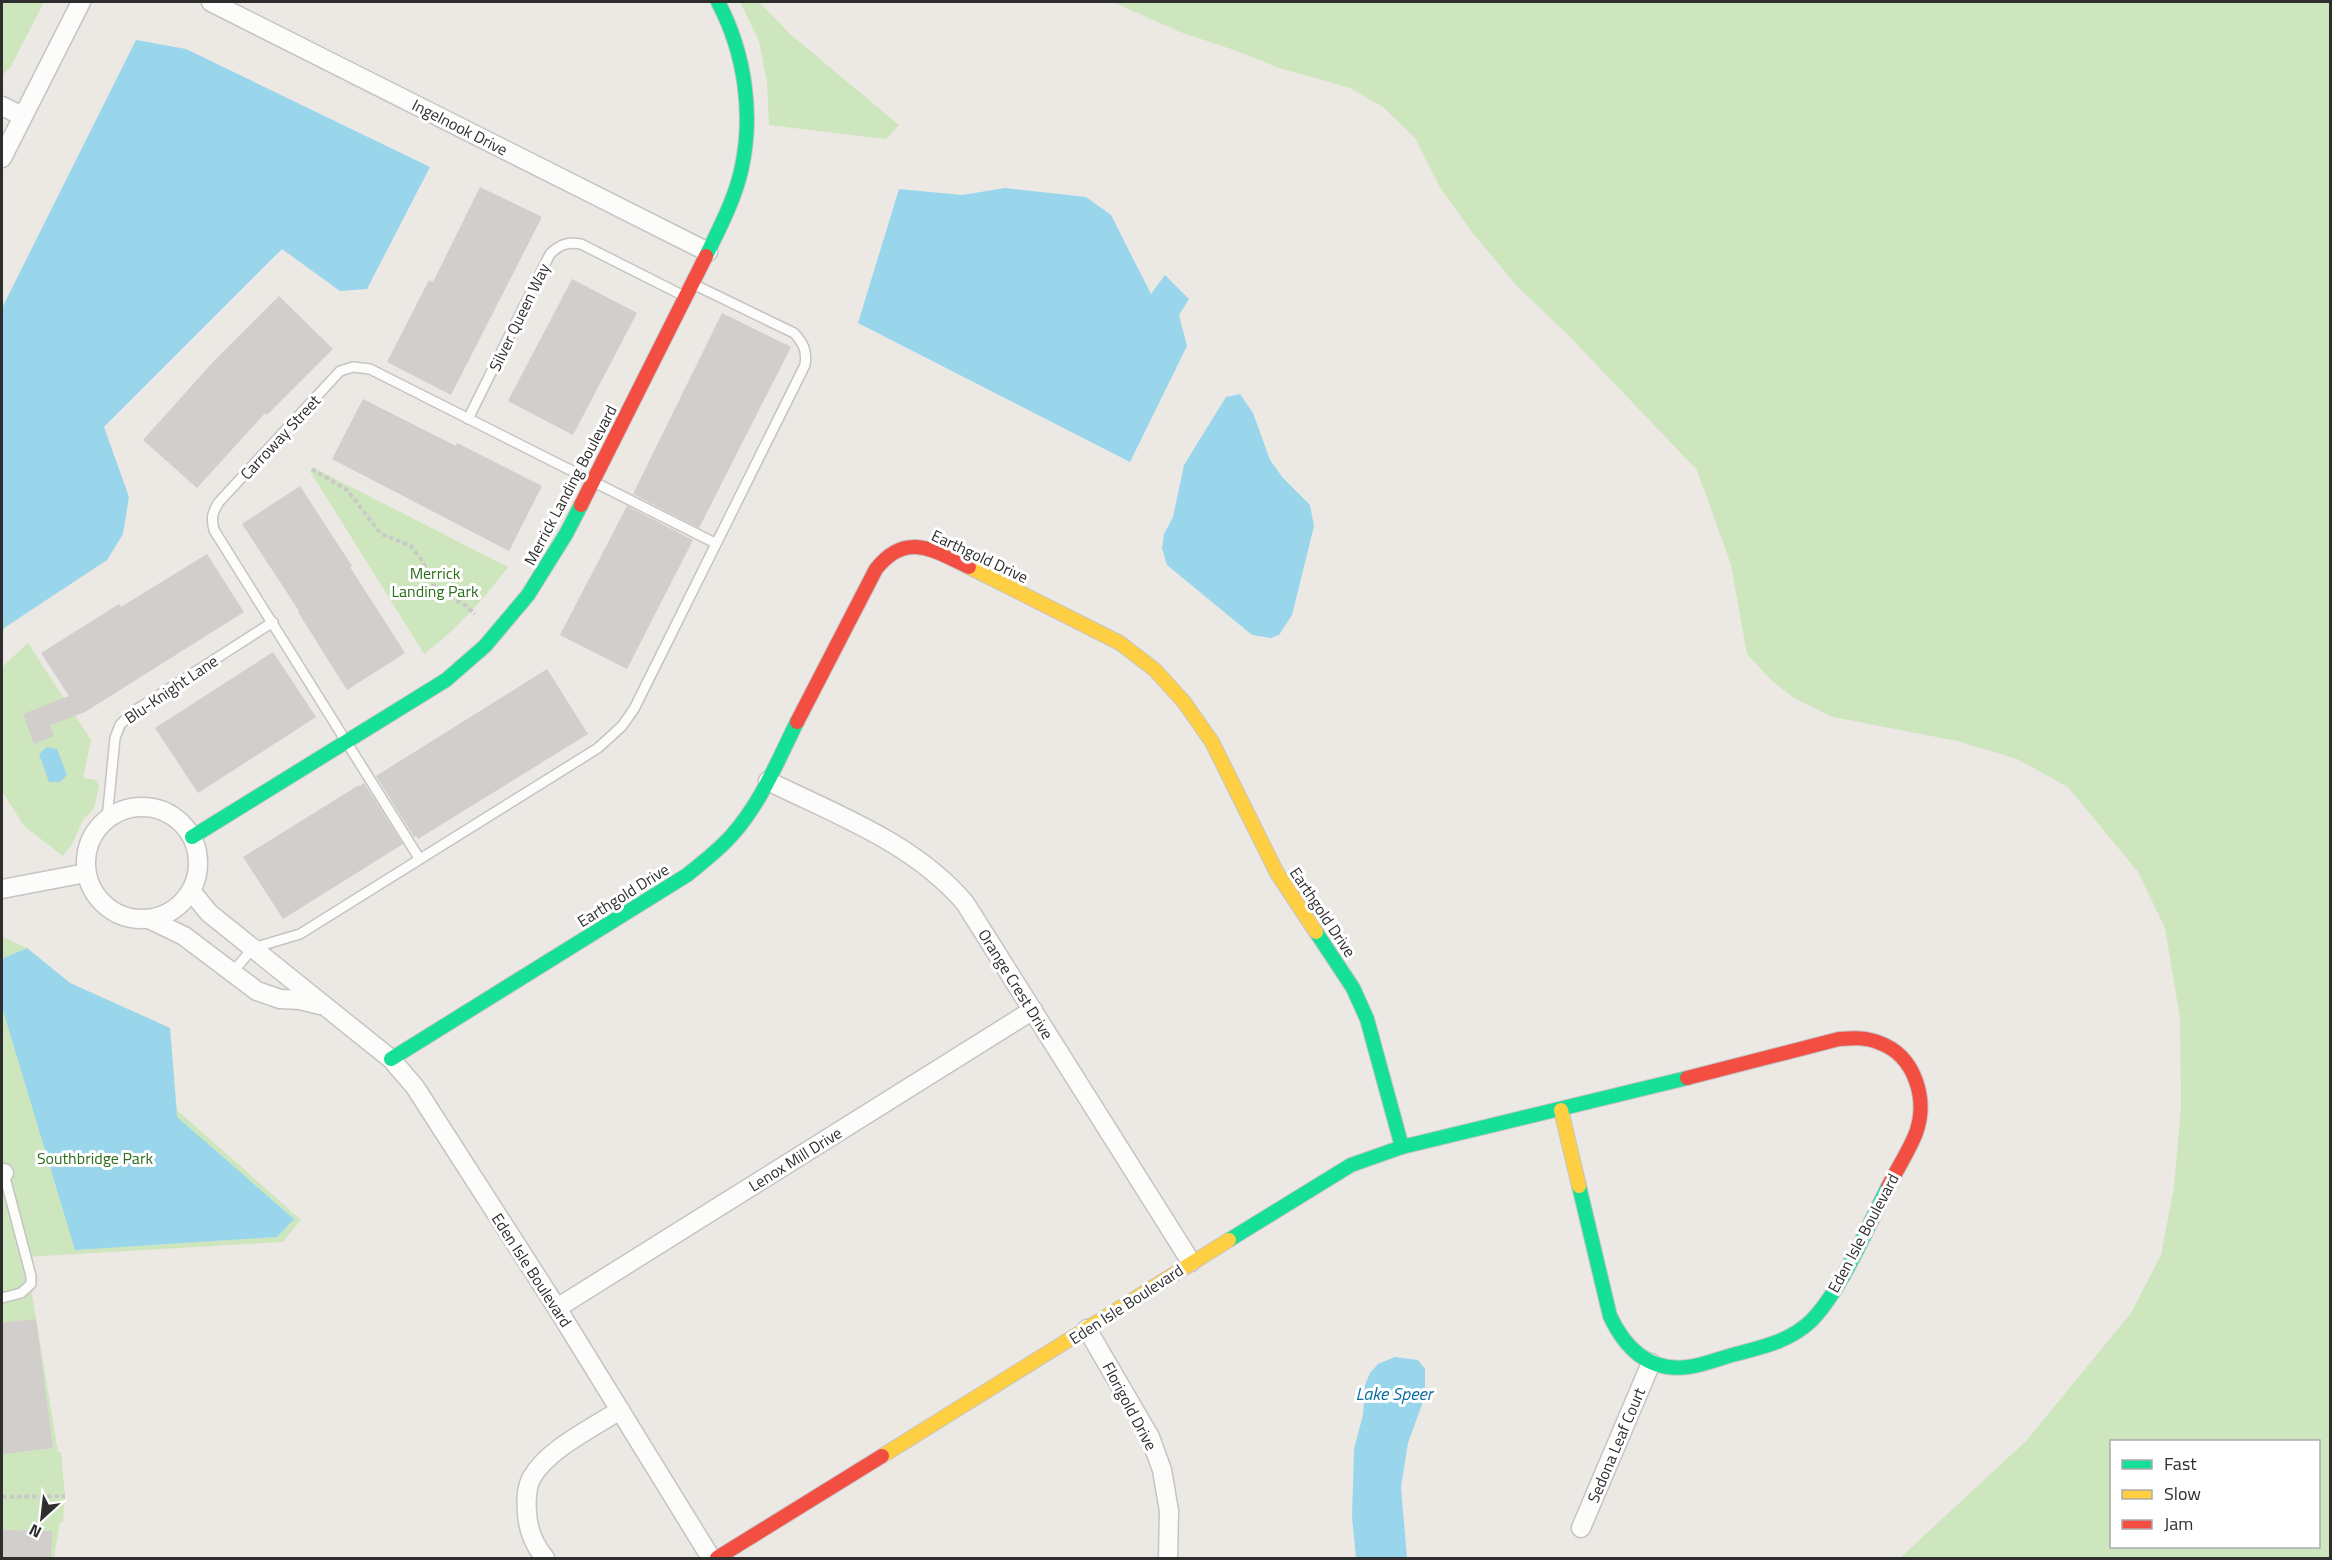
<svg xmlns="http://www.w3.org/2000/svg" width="2332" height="1560" viewBox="0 0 2332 1560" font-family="'Titillium Web',sans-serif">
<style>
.green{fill:#cee6be;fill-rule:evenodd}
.water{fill:#99d6ec}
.building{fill:#d1cecb}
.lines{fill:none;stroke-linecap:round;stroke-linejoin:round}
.lane-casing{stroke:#c5c4c5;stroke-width:12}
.street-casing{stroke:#c5c4c5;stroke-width:21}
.fast-casing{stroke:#c5c4c5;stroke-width:16}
.slow-casing{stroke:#c5c4c5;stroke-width:16}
.jam-casing{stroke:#c5c4c5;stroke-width:16}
.path{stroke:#c9c9c8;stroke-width:4;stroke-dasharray:4.5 3;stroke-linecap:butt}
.lane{stroke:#fcfcfb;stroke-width:9}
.street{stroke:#fcfcfb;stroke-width:18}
.fast{stroke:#16e098;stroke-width:14}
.slow{stroke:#ffcf43;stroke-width:14}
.jam{stroke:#f24e42;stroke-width:14}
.labels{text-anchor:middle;stroke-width:6;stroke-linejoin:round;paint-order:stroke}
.street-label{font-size:16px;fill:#2e2e2e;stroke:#fff}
.park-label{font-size:16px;fill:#2c6e1b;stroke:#fff}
.water-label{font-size:18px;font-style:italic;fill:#0d6fa3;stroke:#fff}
</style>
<rect width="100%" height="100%" fill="#ece8e4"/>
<g class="green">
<polygon points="2,2 44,2 10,68 2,75"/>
<polygon points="740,2 759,2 790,34 899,125 886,139 769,125 767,83 759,41"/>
<path d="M1113,2H2330V1558H1900L2026,1441L2131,1313L2161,1255L2174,1187L2181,1107L2180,1019L2165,928L2138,872L2068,787L2017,759L1957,741L1833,717L1794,698L1772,681L1747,654L1731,565L1697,470L1569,336L1516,285L1471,231L1441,189L1415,138L1383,107L1350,88L1279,68L1237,51L1180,32ZM2112,1442H2318V1546H2112Z"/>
<path d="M314,468L508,567C483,600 457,629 424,654L310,471Z"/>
<polygon points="28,643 91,740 83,778 96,780 99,786 94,808 83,820 72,844 63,856 24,826 2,791 2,667"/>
<polygon points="2,937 27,948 70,983 170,1028 177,1110 301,1220 283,1242 26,1257 58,1452 61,1452 65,1496 63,1522 60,1522 54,1558 2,1558"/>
</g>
<g class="water">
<polygon points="136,40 186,49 430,167 367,289 340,291 282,249 104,427 129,497 123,534 107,560 4,628 2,634 2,308"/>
<polygon points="1005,188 1086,197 1111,215 1151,294 1165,275 1189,299 1179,315 1187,346 1130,462 858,323 899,189 962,195"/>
<polygon points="1240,394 1253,413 1270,460 1283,478 1310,505 1314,526 1292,615 1279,635 1271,638 1252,635 1167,565 1162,548 1164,534 1173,517 1184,465 1226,397"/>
<polygon points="47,747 57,749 67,775 60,782 49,782 39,754"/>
<polygon points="27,948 70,983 170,1028 177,1117 294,1219 277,1237 75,1250 2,1007 2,959"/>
<polygon points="1395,1357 1418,1360 1425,1369 1425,1396 1408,1443 1401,1487 1407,1558 1356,1558 1352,1517 1354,1449 1363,1415 1365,1385 1370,1373 1378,1364"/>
</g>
<g class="building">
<polygon points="480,187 542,217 451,395 387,362 429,280 433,282"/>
<polygon points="572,279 637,313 573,435 508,401"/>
<polygon points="279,296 333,349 267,415 265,413 197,488 143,440 213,362"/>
<polygon points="722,313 791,347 699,528 633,494"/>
<polygon points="363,399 456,446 457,443 542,486 509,551 332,459"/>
<polygon points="300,486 352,566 350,567 405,653 347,690 298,612 299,611 242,524"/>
<polygon points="627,506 693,540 627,669 560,635"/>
<polygon points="207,554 244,612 85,712 50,725 54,736 34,744 23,714 69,696 41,653 119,604 121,607"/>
<polygon points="273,652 316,717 198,793 155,728"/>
<polygon points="547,669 588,734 418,839 416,836 414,837 376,776"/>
<polygon points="364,783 403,844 283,919 243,857 359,785 360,786"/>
<polygon points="36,1319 53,1448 2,1454 2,1323"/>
<polygon points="2,1530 52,1531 51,1558 2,1558"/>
</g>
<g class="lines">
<defs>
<g id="lane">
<path d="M468,419L550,254C560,244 568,242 581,244L684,296"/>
<polyline points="107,819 115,738 120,725 131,713 273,622"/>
<path d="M419,858L214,530C211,518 212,513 219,502L340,371L353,367L370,369L715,543"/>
<path d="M232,973L253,948L300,934L598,748L622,726L634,709L805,365C807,351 804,344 794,333L695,285"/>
<polyline points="2,1298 21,1293 31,1284 31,1276 3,1170"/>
</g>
<g id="street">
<polyline points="211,2 708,252"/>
<polyline points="2,106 22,116"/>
<polyline points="2,158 81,2"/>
<path d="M768,781C837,815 914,843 965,903L1191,1262"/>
<circle cx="142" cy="863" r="56"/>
<polyline points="2,889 86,873"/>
<polyline points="191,891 209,913 391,1059 415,1087 557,1308 711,1558"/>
<polyline points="149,919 184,936 257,991 280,999 300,1000 320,1005"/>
<polyline points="2,1173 4,1173"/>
<polyline points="557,1308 1033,1010"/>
<polyline points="1087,1329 1150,1437 1162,1470 1169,1511 1168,1558"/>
<polyline points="1581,1528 1651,1363"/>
<path d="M545,1558C534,1545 528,1530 527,1513C526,1500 526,1488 532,1477C548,1449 594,1427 620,1410"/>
</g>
<g id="fast">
<path d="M706,256C719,229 734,201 741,171C754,115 745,53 718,2"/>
<polyline points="192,837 446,680 485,646 528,595 566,534 581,505"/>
<polyline points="1316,932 1353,988 1367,1019 1402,1147"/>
<path d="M391,1059L687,875C703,862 719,850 732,835C761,803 778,760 797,722"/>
<path d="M1579,1186L1610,1316C1625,1348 1649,1372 1688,1367C1704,1365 1720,1358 1736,1354C1763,1347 1790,1341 1811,1321C1841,1291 1868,1226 1888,1187"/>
<polyline points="1229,1240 1351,1165 1402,1147 1687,1078"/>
</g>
<g id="slow">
<polyline points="969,567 1120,643 1155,670 1184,702 1212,742 1277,873 1316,932"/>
<polyline points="1561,1110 1579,1186"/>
<polyline points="882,1456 1229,1240"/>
</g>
<g id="jam">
<polyline points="581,505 706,256"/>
<path d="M797,722L876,569C906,531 933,550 969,567"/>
<path d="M1687,1078L1839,1039C1853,1038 1866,1037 1880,1043C1915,1056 1928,1099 1916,1133C1909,1151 1897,1169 1888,1187"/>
<polyline points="717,1558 882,1456"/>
</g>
</defs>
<use href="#lane" class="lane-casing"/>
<use href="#street" class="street-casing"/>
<use href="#fast" class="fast-casing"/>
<use href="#slow" class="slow-casing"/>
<use href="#jam" class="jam-casing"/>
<g class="path">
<polyline points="312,469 347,490 381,534 411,546 423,562 436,590 465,605 475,614"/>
<polyline points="2,1497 65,1496"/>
</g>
<use href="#lane" class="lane"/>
<use href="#street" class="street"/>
<use href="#fast" class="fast"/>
<use href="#slow" class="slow"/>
<use href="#jam" class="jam"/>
</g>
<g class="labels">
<g class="street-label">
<text transform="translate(460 127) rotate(27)" y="6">Ingelnook Drive</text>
<text transform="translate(519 317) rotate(-64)" y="6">Silver Queen Way</text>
<text transform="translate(280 437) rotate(-47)" y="6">Carroway Street</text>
<text transform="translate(570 485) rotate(-62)" y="6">Merrick Landing Boulevard</text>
<text transform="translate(980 556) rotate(25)" y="6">Earthgold Drive</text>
<text transform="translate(171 689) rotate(-34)" y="6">Blu-Knight Lane</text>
<text transform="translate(623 895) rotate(-32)" y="6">Earthgold Drive</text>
<text transform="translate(1323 912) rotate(56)" y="6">Earthgold Drive</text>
<text transform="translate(1016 984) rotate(58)" y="6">Orange Crest Drive</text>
<text transform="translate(795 1159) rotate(-32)" y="6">Lenox Mill Drive</text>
<text transform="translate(1863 1233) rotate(-62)" y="6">Eden Isle Boulevard</text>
<text transform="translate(532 1270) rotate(57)" y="6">Eden Isle Boulevard</text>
<text transform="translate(1126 1304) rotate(-33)" y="6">Eden Isle Boulevard</text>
<text transform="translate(1130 1406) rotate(62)" y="6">Florigold Drive</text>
<text transform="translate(1616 1445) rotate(-67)" y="6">Sedona Leaf Court</text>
</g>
<g class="park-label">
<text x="435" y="579">Merrick<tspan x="435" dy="18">Landing Park</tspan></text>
<text x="95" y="1164">Southbridge Park</text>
</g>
<g class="water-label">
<text x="1394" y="1400">Lake Speer</text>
</g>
</g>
<rect width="2332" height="1560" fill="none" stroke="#2e2e2e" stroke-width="6"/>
<rect x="2110" y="1440" width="210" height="108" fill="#ffffff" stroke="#ababab" stroke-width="1.5"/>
<rect x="2122" y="1460" width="30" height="9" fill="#16e098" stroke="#ababab" stroke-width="1.5"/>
<text x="2164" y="1470" font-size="18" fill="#2e2e2e">Fast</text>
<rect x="2122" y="1490" width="30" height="9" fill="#ffcf43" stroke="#ababab" stroke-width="1.5"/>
<text x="2164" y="1500" font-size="18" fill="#2e2e2e">Slow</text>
<rect x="2122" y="1520" width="30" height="9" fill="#f24e42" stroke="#ababab" stroke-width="1.5"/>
<text x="2164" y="1530" font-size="18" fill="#2e2e2e">Jam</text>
<g transform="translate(42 1518) rotate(207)" stroke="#ffffff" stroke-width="4.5" paint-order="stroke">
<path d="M0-4.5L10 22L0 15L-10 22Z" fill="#2e2e2e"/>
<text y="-9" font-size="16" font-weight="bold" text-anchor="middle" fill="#2e2e2e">N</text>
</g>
</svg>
